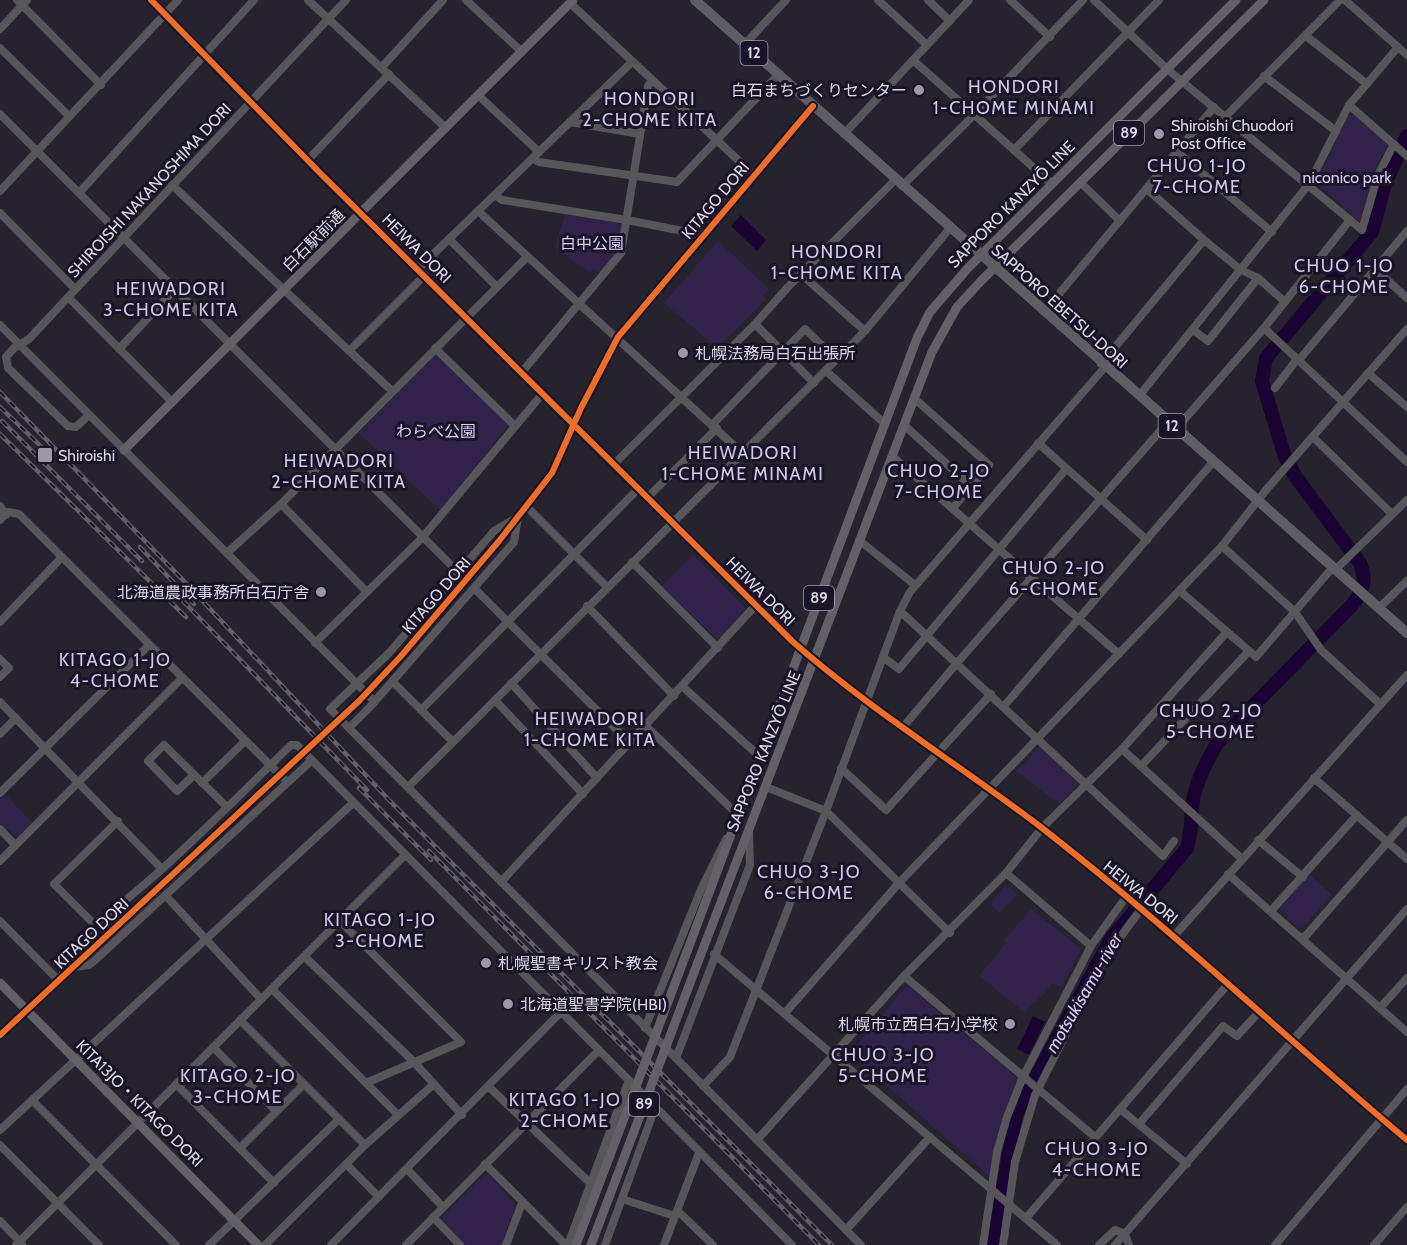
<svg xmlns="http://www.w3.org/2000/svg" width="1407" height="1245" viewBox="0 0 1407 1245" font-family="Cabin,'Noto Sans JP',sans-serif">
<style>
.green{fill:#31224b}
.water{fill:#1a0333}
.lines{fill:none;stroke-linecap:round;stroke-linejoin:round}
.river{stroke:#1a0333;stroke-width:14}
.minor{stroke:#57565a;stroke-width:8}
.major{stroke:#636167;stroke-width:9}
.highway{stroke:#605e65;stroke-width:10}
.rail-casing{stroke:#626166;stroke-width:4.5}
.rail{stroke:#1b1428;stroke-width:2;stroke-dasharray:7;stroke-linecap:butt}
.minor-bridge{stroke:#57565a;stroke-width:8}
.major-bridge{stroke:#636167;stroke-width:9}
.cycleway-casing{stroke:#1b1428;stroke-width:10}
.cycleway{stroke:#ee6e29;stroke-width:6}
.poi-dot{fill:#9c98a6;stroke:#1b1428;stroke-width:2}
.labels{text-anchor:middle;stroke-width:6;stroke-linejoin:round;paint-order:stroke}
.shield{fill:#1b1428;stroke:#a29dad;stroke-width:1.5}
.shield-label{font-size:15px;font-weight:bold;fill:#dcd8e6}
.poi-label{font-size:16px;fill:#dcd8e6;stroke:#1b1428;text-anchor:start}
.park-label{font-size:16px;fill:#dacdf8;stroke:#1b1428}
.street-label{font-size:16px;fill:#dcd8e6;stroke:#1b1428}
.neighbourhood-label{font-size:18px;letter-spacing:1.5px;fill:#d1c8e5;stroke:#1b1428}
.water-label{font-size:18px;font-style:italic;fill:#d7caf5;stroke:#1b1428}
</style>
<rect width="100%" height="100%" fill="#26222e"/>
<g class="green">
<polygon points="1353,114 1389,145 1375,168 1361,223 1317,182 1348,116"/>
<polygon points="565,215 619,223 622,226 618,251 600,274 594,268 590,273 555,247"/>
<polygon points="718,241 769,289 763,295 766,299 717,348 664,303"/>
<polygon points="436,354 508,425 441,511 359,433"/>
<polygon points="693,555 745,608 743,614 719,641 662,586"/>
<polygon points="1040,746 1078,784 1059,804 1016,771"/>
<polygon points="5,794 32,822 18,837 0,822 0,799"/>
<polygon points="1309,874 1332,895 1302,928 1298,928 1279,909"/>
<polygon points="1006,885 1017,894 1000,913 989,904"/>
<path d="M1031,909L1081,949L1062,987L1052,983C1045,997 1034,1000 1025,1013L979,976L1006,943L1004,940Z"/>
<polygon points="907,985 1021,1081 992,1179 850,1053"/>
<polygon points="485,1174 488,1174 516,1205 501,1245 466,1245 442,1220 443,1216"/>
</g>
<g class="water">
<polygon points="741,215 766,240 757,251 731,226"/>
<polygon points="1033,1016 1045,1022 1029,1055 1017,1049"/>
</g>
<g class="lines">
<path class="river" d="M993,1245L1016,1114L1111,939L1187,848C1193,830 1190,812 1194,795C1199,775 1208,759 1218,742L1352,605C1363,592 1367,580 1360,563L1295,476L1284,454L1262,381L1266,358L1372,232L1385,183L1407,136"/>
<g class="minor">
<polyline points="17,0 101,85"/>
<path d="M151,0L321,174L792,641C870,710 960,765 1042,828C1169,927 1285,1037 1407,1140"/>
<polyline points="308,0 446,128"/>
<polyline points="466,0 522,52"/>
<polyline points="878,0 927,45"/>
<polyline points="928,0 950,21"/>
<polyline points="1010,0 1050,37"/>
<polyline points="1094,0 1167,69 1362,230 1378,175 1394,144"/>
<polyline points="1345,0 1407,55"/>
<polyline points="570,3 754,175"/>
<polyline points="0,29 27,0"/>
<polyline points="1306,36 1367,84"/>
<polyline points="744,45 786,0"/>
<polyline points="0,48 69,116"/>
<polyline points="913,60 1052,184"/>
<polyline points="382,67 443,0"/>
<polyline points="1264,76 1336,131"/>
<polyline points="478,95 539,152"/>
<polyline points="1349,105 1407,156"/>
<polyline points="0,114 459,573"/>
<polyline points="1225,117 1340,0"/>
<polyline points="570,122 640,134"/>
<polyline points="844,134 969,0"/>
<polyline points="1014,150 1159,0"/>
<polyline points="1177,152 1272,232"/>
<polyline points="533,159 539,162 677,182 778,75"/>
<polyline points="308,160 389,74"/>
<polyline points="1080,182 1120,221"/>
<polyline points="172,185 392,391"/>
<polyline points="902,186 974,115 1083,0"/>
<polyline points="1147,189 1204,240 1241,270 1258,278 1285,302"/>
<polyline points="0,191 178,0"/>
<polyline points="79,193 254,0"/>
<polyline points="495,195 502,200 627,220 703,235"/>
<polyline points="478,211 742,453"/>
<polyline points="0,213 75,289"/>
<polyline points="449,239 497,287"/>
<polyline points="419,268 632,62"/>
<polyline points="1375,269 1407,298"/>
<polyline points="801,274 865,331"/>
<polyline points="68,297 172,402"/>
<polyline points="1044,312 1214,107"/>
<polyline points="755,324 814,383"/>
<polyline points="0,325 374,701"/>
<polyline points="1264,328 1407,462"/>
<polyline points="1193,330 1208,341 1258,278"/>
<polyline points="435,348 515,426"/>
<polyline points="119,349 174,290"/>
<polyline points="349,351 425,275"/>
<polyline points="1299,360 1407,231"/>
<polyline points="1101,364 1204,240"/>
<polyline points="826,371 885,424"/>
<polyline points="522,372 621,253 648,86 652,80"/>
<polyline points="1368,373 1407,407"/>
<polyline points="1275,388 1297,359"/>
<polyline points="1139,396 1309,184 1349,105 1398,47"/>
<polyline points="914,398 989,465 953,508"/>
<polyline points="89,415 76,427 68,426 8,368 6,357 14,348 29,339 346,0"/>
<polyline points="713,424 805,329 836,359"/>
<polyline points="904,425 971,486"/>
<polyline points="1176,429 1264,328 1350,220"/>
<polyline points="1313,437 1392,514"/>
<polyline points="1038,443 1147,540"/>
<polyline points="892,456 1119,654"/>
<polyline points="614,464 755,324 788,287 895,180"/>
<polyline points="648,497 717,428"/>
<polyline points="281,504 367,592"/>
<polyline points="0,506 6,515"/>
<polyline points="526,506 607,587"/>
<polygon points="518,517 514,542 369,708 349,728 330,709 389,653 494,531"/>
<polyline points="0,520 8,512 19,514 287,782"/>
<polyline points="499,541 552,473 581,408 618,337 813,106"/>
<polyline points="860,541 915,585"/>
<polyline points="1222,546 1295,612 1321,650 1380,704"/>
<polyline points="227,553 281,504 527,257"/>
<polyline points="632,562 718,648"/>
<polyline points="1336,569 1407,500"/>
<polyline points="475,589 630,743"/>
<polyline points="1180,591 1256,657 1333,567"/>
<polyline points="587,606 674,696"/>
<polyline points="1379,608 1407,581"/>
<polyline points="900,611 1163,856 1174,841"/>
<polyline points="0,622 62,557"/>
<polyline points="315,643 422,538 543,393"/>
<polyline points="883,657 899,669 1066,469"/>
<polyline points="0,659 9,668 0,677"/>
<polyline points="393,682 453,742"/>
<polyline points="511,683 597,778"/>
<polyline points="682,686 759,756"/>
<polyline points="495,700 583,794"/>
<polyline points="0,702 162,869"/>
<polyline points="1004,706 1213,462"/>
<polyline points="421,710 639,488"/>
<polyline points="646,726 738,815"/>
<polyline points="903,727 957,663 1168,422"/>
<polyline points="349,728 861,1245"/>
<polyline points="0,734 16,718"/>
<polyline points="1122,749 1242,859"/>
<polyline points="1141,766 1249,651"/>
<polyline points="841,768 886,810 991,694"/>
<polyline points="194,775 177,791 148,761 164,745 227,807"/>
<polyline points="1314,778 1407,859"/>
<polyline points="202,783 245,741"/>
<polyline points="408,787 865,331 950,228"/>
<polyline points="766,787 826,811 950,933"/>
<polyline points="0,793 149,645"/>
<polyline points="0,829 15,845"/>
<polyline points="1258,840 1303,877"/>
<polyline points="0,861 182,678"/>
<polyline points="1006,873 1091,946"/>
<polyline points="1228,874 1407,1032"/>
<polyline points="501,882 755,606"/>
<polyline points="166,896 261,999"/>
<polyline points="1271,911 1357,815"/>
<polyline points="0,921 59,981"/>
<polyline points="341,922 461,1042 366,1083"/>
<polyline points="97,927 54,884 118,821"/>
<polyline points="1174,936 1407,675"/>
<polyline points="1301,937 1303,939 1407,820"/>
<polyline points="714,954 1057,1245"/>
<polyline points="305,957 414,1062 462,1115"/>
<polyline points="74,967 89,965 94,961 311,761"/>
<polyline points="74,967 116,929"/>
<polyline points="904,976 1095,1137"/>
<path d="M61,978C79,932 127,901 162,869C206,829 248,787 291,745H297L792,1245"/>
<polyline points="272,989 398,1115"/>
<polyline points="1380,1008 1407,978"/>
<polyline points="785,1013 899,883 1222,546 1266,490 1407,329"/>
<polyline points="240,1020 365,1145"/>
<polyline points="645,1028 702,887 726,839"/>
<polyline points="0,1035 65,975"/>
<polyline points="213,1047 276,1111"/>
<polyline points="676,1058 750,865 749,831"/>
<polyline points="176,1084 274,1183"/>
<polyline points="703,1086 730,1057 826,811 900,611 910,592 1105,367"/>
<polyline points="489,1087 591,1184"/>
<polyline points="32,1100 176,1245"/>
<polyline points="1120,1109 1187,1164"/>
<polyline points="1139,1124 1223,1026 1237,1036 1259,1012"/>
<polyline points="0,1130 353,803"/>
<polyline points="757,1140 904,976 1006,873 1042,828 1122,749 1226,633"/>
<polyline points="0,1145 99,1245"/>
<polyline points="240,1148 304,1084"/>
<polyline points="346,1164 379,1197"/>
<polyline points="485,1164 566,1245"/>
<polyline points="407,1169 443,1207"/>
<polyline points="622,1199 675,1216"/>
<polyline points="678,1211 713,1245"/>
<polyline points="433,1217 460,1245"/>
<polyline points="1026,1218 1228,984"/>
<polyline points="0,1221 22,1244"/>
<polyline points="846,1230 930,1137"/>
<polyline points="16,1245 405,855"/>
<polyline points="209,1245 339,1119"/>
<polyline points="265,1245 365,1145 434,1084"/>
<polyline points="331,1245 561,1012"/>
<polyline points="406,1245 599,1050"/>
<polyline points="506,1245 522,1203"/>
<polyline points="568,1245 629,1080"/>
<polyline points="605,1245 655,1108"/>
<polyline points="664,1245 699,1153"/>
<polyline points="983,1245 997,1152 1007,1117 1023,1077 1091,946 1126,897"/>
<polyline points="1003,1245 1015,1162 1035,1095 1104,959 1141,909"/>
<polyline points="1099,1245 1115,1230 1125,1234 1129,1245"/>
<polyline points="1115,1245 1407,909"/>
<polyline points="1275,1245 1407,1089"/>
<polyline points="1374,1245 1407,1207"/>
</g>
<g class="major">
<polyline points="124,450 573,0"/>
<polyline points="685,957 917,338 930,312 968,268 1236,0"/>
<polyline points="698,962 932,352 957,307 981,281 1264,0"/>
<polyline points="0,983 258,1245"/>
</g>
<polyline class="highway" points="695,0 1407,633"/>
<defs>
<g id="rail">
<polyline points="0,392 183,580 389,800 832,1245"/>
<polyline points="0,407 50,455"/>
<polyline points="2,421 142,561"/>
<polyline points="0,434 186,617"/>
<polyline points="140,547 194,604"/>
<polyline points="183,601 367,790"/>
<polyline points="359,788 431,860"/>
<polyline points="429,851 819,1245"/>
</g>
</defs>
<use href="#rail" class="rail-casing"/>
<use href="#rail" class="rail"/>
<polyline class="minor-bridge" points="116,929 359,701 401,656 499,541"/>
<g class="major-bridge">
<polyline points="576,1245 685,957"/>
<polyline points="591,1245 698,962"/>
</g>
<defs>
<g id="cycleway">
<path d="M151,0L321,174L792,641C870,710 960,765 1042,828C1169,927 1285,1037 1407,1140"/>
<polyline points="0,1035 359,701 401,656 499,541 552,473 581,408 618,337 813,106"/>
</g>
</defs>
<use href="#cycleway" class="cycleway-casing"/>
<use href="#cycleway" class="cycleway"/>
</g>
<g class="poi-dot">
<circle cx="919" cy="90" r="6"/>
<circle cx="1159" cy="134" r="6"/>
<circle cx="683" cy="353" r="6"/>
<rect x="37" y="447" width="16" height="16" rx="3"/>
<circle cx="321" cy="592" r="6"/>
<circle cx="486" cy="963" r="6"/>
<circle cx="508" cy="1004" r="6"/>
<circle cx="1010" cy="1024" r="6"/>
</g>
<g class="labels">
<g class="shield">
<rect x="740.5" y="41" width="27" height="24" rx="4.5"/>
<rect x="1114" y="121" width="30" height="24" rx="4.5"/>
<rect x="1158.5" y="414" width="27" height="24" rx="4.5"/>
<rect x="804" y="586" width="30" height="24" rx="4.5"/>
<rect x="629" y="1092" width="30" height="24" rx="4.5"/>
</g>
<g class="shield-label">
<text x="754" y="58">12</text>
<text x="1129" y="138">89</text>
<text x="1172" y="431">12</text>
<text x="819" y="603">89</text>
<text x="644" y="1109">89</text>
</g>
<g class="poi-label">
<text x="907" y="96" text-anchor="end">白石まちづくりセンター</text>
<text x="1171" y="131">Shiroishi Chuodori<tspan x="1171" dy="18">Post Office</tspan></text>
<text x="695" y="359">札幌法務局白石出張所</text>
<text x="58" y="461">Shiroishi</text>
<text x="309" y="598" text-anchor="end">北海道農政事務所白石庁舎</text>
<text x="498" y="969">札幌聖書キリスト教会</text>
<text x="520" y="1010">北海道聖書学院(HBI)</text>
<text x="998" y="1030" text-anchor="end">札幌市立西白石小学校</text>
</g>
<g class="park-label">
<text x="1347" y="183">niconico park</text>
<text x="592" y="249">白中公園</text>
<text x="436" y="437">わらべ公園</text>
</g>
<g class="street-label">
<text transform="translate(149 190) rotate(-47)" y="6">SHIROISHI NAKANOSHIMA DORI</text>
<text transform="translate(715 200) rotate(-50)" y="6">KITAGO DORI</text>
<text transform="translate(1011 204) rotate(-45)" y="6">SAPPORO KANZYŌ LINE</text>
<text transform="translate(313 240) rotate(-45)" y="6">白石駅前通</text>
<text transform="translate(417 248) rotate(45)" y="6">HEIWA DORI</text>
<text transform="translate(1060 306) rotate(42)" y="6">SAPPORO EBETSU-DORI</text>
<text transform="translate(761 591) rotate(45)" y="6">HEIWA DORI</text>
<text transform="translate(436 595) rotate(-49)" y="6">KITAGO DORI</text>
<text transform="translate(763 751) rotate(-68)" y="6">SAPPORO KANZYŌ LINE</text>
<text transform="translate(1141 892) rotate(39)" y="6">HEIWA DORI</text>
<text transform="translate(91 933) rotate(-43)" y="6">KITAGO DORI</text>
<text transform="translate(140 1103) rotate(45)" y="6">KITA13JO・KITAGO DORI</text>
</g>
<g class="neighbourhood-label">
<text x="1014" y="93">HONDORI<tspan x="1014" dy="21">1-CHOME MINAMI</tspan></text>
<text x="650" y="105">HONDORI<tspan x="650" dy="21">2-CHOME KITA</tspan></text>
<text x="1197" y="172">CHUO 1-JO<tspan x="1197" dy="21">7-CHOME</tspan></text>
<text x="837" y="258">HONDORI<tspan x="837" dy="21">1-CHOME KITA</tspan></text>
<text x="1344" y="272">CHUO 1-JO<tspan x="1344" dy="21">6-CHOME</tspan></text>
<text x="171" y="295">HEIWADORI<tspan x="171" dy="21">3-CHOME KITA</tspan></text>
<text x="743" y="459">HEIWADORI<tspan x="743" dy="21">1-CHOME MINAMI</tspan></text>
<text x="339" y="467">HEIWADORI<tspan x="339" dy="21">2-CHOME KITA</tspan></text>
<text x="939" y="477">CHUO 2-JO<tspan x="939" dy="21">7-CHOME</tspan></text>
<text x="1054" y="574">CHUO 2-JO<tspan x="1054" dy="21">6-CHOME</tspan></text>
<text x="115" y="666">KITAGO 1-JO<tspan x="115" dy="21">4-CHOME</tspan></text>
<text x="1211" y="717">CHUO 2-JO<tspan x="1211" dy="21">5-CHOME</tspan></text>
<text x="590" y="725">HEIWADORI<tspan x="590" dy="21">1-CHOME KITA</tspan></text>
<text x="809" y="878">CHUO 3-JO<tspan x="809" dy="21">6-CHOME</tspan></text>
<text x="380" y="926">KITAGO 1-JO<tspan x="380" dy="21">3-CHOME</tspan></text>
<text x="883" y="1061">CHUO 3-JO<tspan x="883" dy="21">5-CHOME</tspan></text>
<text x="238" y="1082">KITAGO 2-JO<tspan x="238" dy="21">3-CHOME</tspan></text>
<text x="565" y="1106">KITAGO 1-JO<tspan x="565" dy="21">2-CHOME</tspan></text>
<text x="1097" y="1155">CHUO 3-JO<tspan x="1097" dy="21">4-CHOME</tspan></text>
</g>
<g class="water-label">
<text transform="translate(1084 993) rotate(-60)" y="6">motsukisamu-river</text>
</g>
</g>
</svg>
